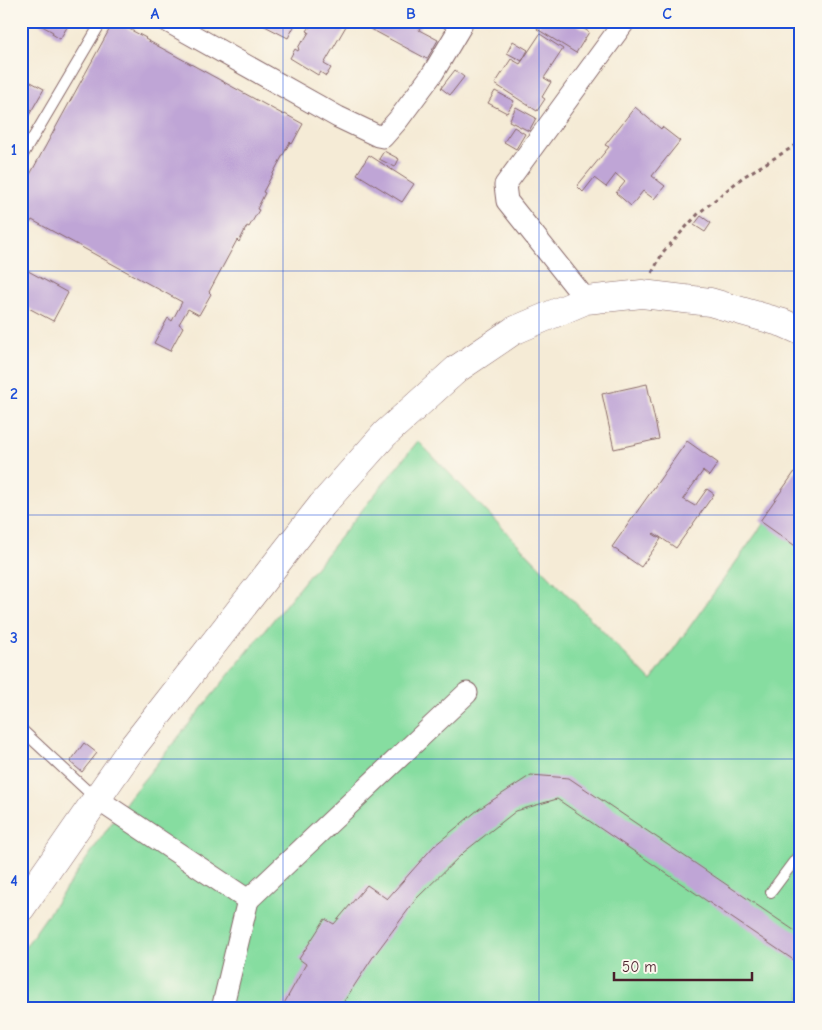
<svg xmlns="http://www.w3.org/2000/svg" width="822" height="1030" viewBox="0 0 822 1030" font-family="'Comic Neue',sans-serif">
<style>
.green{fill:#86dda0;stroke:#687e66}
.building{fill:#bfa5d6}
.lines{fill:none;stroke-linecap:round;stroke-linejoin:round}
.lane-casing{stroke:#866667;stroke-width:12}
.street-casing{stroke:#866667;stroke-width:23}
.secondary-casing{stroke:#866667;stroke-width:29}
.path{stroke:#866667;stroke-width:3;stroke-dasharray:4 4;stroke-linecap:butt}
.lane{stroke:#fff;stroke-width:10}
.street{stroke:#fff;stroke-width:21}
.secondary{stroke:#fff;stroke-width:28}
.grid{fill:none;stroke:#1d4ed8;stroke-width:1;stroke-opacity:0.55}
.neatline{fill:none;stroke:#1d4ed8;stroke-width:2}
.grid-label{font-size:16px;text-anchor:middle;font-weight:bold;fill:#1d4ed8}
</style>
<rect width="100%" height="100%" fill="#fbf7ec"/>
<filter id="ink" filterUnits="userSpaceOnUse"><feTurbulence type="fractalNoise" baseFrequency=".02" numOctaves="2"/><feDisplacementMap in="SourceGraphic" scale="10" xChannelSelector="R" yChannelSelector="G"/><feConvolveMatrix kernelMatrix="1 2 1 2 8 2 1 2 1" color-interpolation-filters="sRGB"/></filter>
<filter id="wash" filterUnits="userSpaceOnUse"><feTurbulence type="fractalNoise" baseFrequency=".0096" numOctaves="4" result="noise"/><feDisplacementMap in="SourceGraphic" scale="20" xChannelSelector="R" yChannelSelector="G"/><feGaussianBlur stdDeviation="1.12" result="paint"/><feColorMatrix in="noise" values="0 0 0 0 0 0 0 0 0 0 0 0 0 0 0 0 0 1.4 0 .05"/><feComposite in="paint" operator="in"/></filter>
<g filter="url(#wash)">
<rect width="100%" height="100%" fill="#f5ebd6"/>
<polygon class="green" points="418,441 651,681 801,471 801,1009 21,1009 21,953 129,798"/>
<g id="blocks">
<g class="building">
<polygon points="33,21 65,21 69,24 60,39 52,34 53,32"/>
<polygon points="114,21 146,38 145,39 284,115 285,114 303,124 292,144 290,142 263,192 265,193 257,209 259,210 249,227 247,226 239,242 237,240 209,292 211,294 199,315 188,309 179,324 183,327 170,351 154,343 168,318 172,321 182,302 32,220 30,223 21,218 21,191"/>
<polygon points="259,21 297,21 288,38 259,23"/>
<polygon points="315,21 349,21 324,64 331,68 326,76 320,72 318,75 290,58 295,49 298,51 299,49 298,48 302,41 303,42 309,32 307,31 311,25 313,26"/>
<polygon points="375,21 423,21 419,30 438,40 427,59 371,29"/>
<polygon points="541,21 571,21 589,32 576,53 537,29"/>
<polygon points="540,34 563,49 544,78 551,82 542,97 545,99 537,111 495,84 511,59 520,64"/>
<polygon points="513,41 528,50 522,61 507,53"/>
<polygon points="455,70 464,77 450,95 441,88"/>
<polygon points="29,81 44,89 25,122 21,120 21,85 25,87"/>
<polygon points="495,91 514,101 507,113 488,103"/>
<polygon points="516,107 536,118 529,131 509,121"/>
<polygon points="635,107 661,129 662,127 680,141 652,176 665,186 654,199 643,191 631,206 616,193 625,182 616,174 606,187 594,178 583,192 577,186 609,147 605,145"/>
<polygon points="514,127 525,134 516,149 504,142"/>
<polygon points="384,151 399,159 395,167 379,159"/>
<polygon points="369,155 414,184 402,202 357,174"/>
<polygon points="701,216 711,223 705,232 694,225"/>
<polygon points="21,267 68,293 53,321 21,304"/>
<polygon points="647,384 659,439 614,449 602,394"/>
<polygon points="687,441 718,463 709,476 703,471 683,499 695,506 707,489 714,494 676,548 654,533 653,534 661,539 641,567 612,547"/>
<polygon points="801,463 801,550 760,521"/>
<polygon points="84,743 97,753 82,772 70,762"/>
<polygon points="531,775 569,778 801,935 801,965 557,799 516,811 464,852 417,898 373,957 339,1009 281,1009 306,964 299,959 325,919 334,924 367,885 387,899 434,846 479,809"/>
</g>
</g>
</g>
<g filter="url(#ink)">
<use href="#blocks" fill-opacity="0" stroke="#866667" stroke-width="1"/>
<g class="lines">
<defs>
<g id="lane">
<polyline points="21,158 102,21"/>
<polyline points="21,729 95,798"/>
<polyline points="771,892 801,852"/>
</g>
<g id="street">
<polyline points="167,21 338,117 378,136 383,137 398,120 433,73 461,26 453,21"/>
<polyline points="586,300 507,201 505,185 625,21"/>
<polyline points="97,799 248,900 467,693"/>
<polyline points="222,1009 248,900"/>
</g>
<polyline id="secondary" points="21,908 132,748 322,505 385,434 457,369 513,331 586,300 642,294 710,302 783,323 801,331"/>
</defs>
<use href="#lane" class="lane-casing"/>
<use href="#street" class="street-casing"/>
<use href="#secondary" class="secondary-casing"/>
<polyline class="path" points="652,273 663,252 699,213 743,177 801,142"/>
<use href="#lane" class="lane"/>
<use href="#street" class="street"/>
<use href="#secondary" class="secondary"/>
</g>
</g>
<path class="grid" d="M283,21V1009M539,21V1009M21,271H801M21,515H801M21,759H801"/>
<rect width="822" height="1030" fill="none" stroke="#fbf7ec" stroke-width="55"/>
<path d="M614 972v8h138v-8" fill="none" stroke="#4a1f2b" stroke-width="2.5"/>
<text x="622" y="972" font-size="15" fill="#4a1f2b" stroke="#fbf7ec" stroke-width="4" paint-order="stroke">50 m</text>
<rect x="28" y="28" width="766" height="974" class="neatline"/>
<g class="grid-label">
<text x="155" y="19">A</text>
<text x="411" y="19">B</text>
<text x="667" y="19">C</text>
<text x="14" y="155">1</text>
<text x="14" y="399">2</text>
<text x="14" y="643">3</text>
<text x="14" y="886">4</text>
</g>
</svg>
